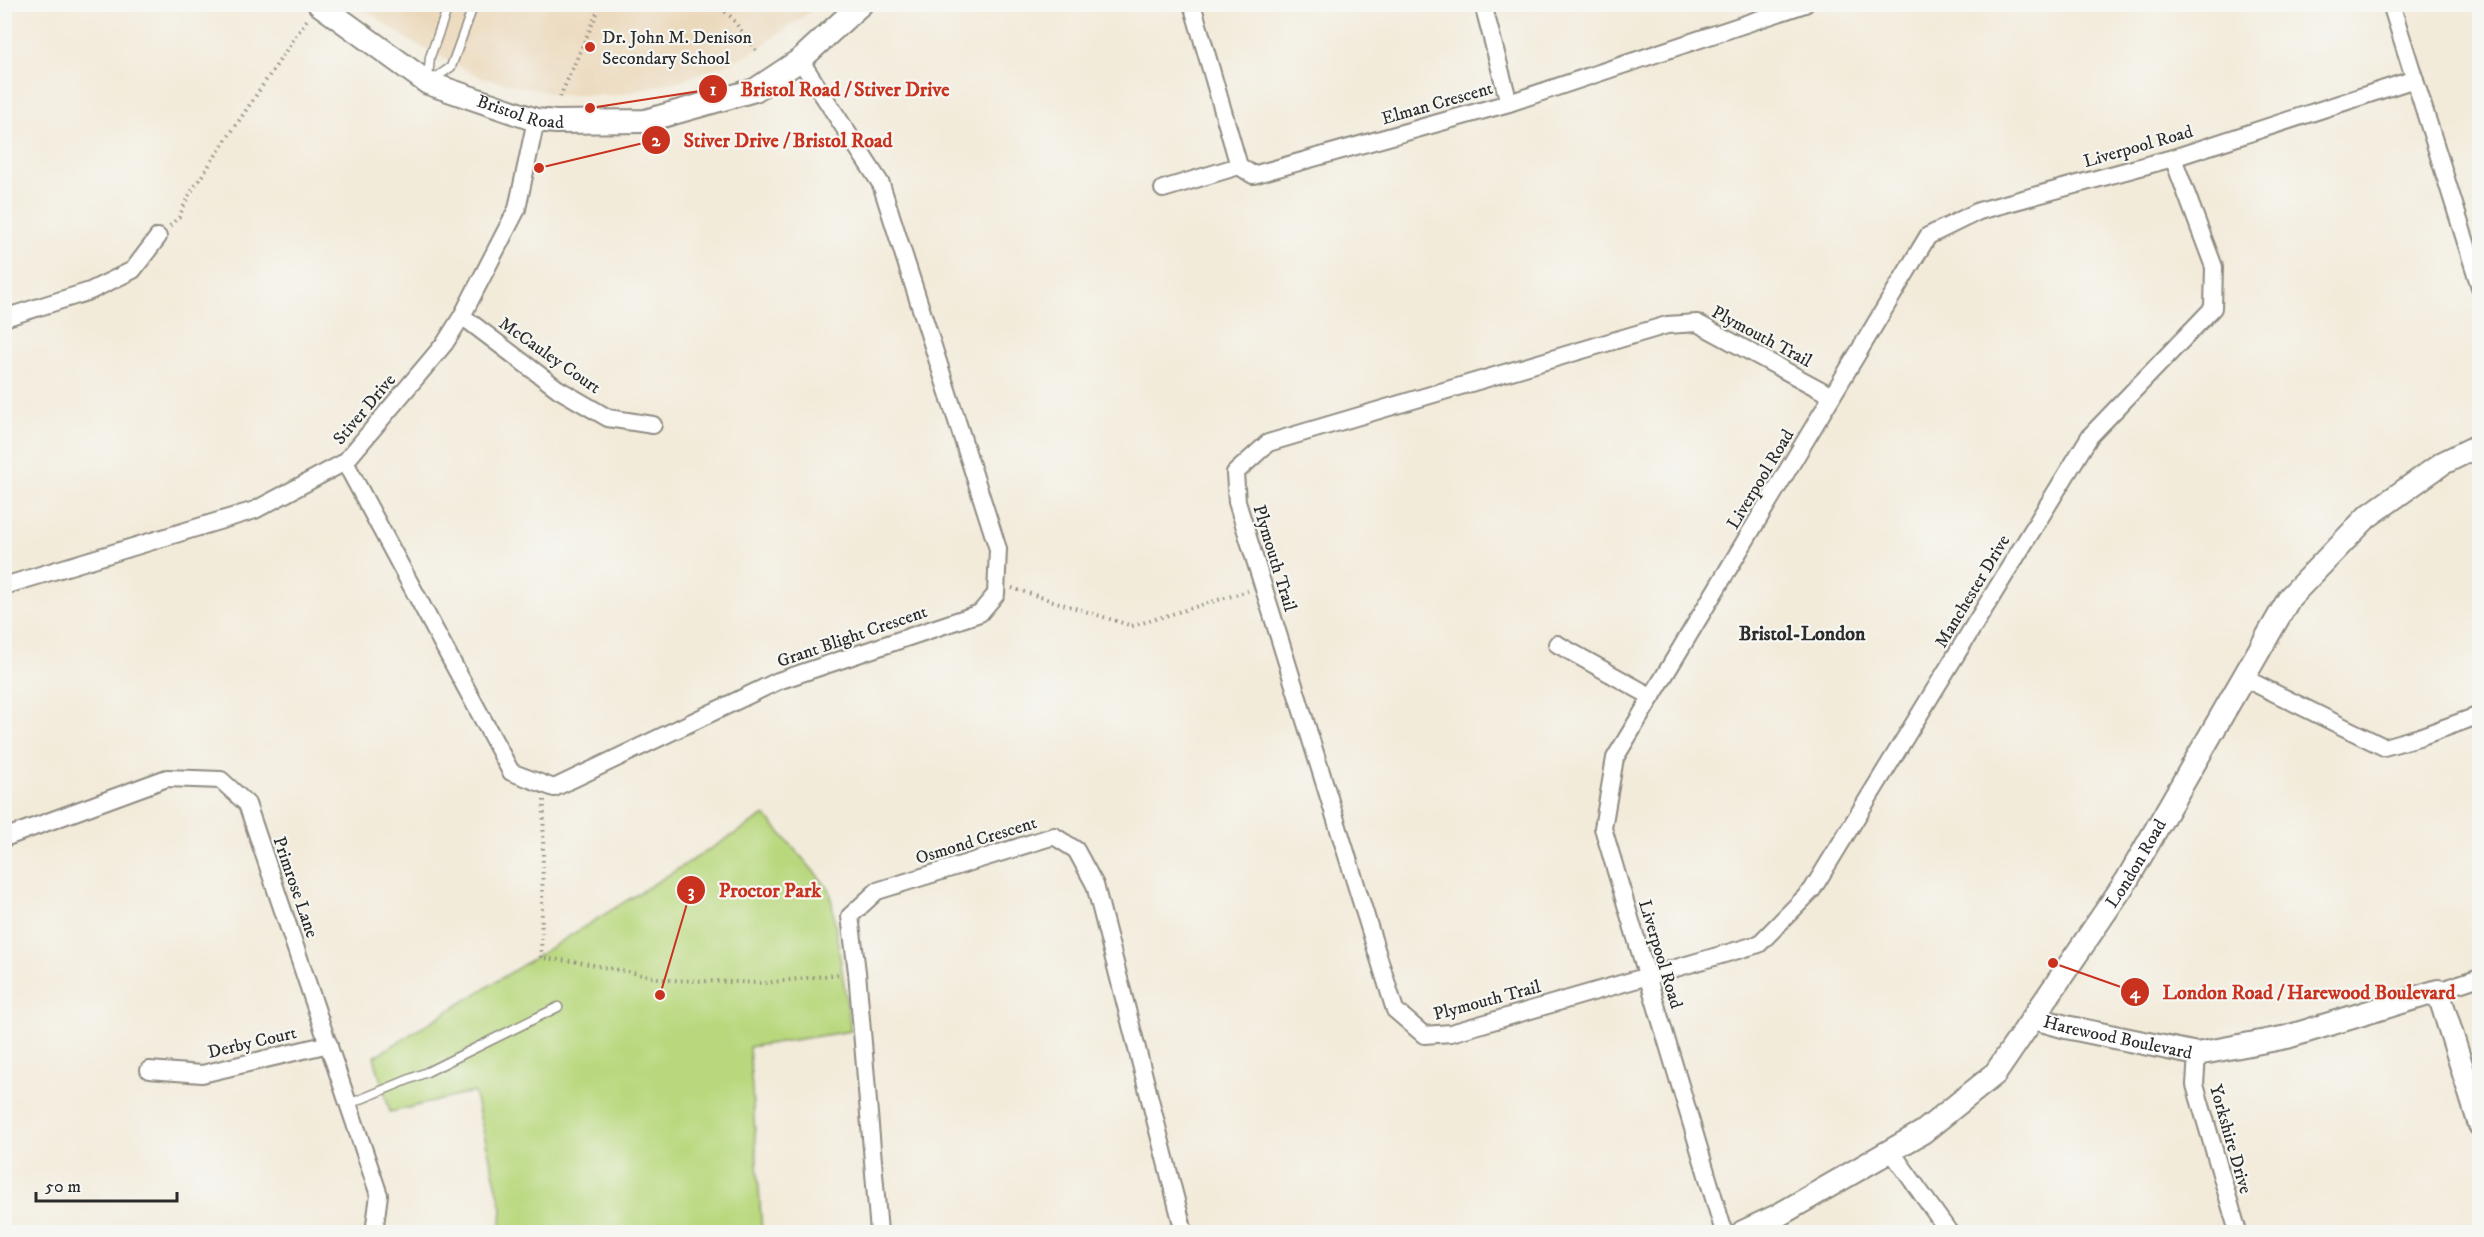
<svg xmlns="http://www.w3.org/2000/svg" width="2484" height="1237" viewBox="0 0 2484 1237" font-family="'IM FELL DW Pica',serif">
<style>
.built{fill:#ebd8ba}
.green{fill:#b9d87e;stroke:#728254;stroke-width:1.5}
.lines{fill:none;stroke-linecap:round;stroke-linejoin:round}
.lane-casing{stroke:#8f8b82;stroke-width:11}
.street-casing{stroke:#8f8b82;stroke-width:20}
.secondary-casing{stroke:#8f8b82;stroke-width:26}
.path{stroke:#8f8b82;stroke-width:4;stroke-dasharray:1.5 4.5;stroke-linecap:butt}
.lane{stroke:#fff;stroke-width:8}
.street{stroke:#fff;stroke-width:16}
.secondary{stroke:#fff;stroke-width:22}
.poi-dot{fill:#c8321e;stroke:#f6f6f2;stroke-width:2}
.labels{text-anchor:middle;stroke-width:4.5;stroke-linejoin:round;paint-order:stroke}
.poi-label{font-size:18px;fill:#2b2b2b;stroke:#f6f6f2;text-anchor:start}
.street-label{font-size:18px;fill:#2b2b2b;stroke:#f6f6f2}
.neighbourhood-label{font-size:20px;font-weight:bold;fill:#2b2b2b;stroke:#f6f6f2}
.leader{fill:none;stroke:#c8321e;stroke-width:2}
.callout-dot{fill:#c8321e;stroke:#f6f6f2;stroke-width:2}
.mark-label{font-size:18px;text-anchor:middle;font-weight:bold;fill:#fff}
.callout-label{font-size:20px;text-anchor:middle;font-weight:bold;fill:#c8321e;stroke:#f6f6f2;stroke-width:4.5;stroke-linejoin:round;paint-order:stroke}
</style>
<rect width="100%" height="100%" fill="#f6f6f2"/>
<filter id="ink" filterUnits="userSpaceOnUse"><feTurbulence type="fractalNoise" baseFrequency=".0167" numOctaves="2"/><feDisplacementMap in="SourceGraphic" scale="12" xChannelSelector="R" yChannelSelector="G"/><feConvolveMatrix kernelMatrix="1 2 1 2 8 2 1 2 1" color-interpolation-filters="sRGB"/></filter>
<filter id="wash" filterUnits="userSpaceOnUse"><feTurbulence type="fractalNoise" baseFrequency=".008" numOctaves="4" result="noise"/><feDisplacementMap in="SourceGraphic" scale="24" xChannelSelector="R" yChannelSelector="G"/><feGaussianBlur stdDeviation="1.35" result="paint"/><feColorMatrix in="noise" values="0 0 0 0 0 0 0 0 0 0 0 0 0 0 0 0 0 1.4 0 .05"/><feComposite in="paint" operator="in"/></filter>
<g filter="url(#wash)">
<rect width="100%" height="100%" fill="#f3ebda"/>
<polygon class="built" points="359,5 820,5 748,55 681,81 618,95 559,95 482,78 408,40"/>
<polygon class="green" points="765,815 830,890 851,1031 749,1047 762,1232 500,1232 502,1209 474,1092 390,1112 374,1057"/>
</g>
<g filter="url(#ink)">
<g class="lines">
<defs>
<g id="lane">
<polyline points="428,79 430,57 449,4"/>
<polyline points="431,81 451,67 474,4"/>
<polyline points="349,1104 427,1072 558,1007"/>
</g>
<g id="street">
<polyline points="1192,4 1239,166 1253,175 1509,103 1805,4"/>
<polyline points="1483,4 1509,103"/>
<polyline points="2391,4 2480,287"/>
<polyline points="1163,189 1239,166"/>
<polyline points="462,316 558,389 608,418 653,425"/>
<polyline points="4,318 90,291 133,270 158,237"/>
<polyline points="1832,396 1697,323 1667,325 1268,443 1235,473 1237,502 1395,1010 1424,1035 1451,1033 1759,944 1812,890 2090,436 2213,308 2214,267 2173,158"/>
<polyline points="345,462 511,772 554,788 778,681 980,613 996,594 998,549 881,184 800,60"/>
<polyline points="4,586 255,510 345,462 445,343 462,316 517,209 536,120"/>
<polyline points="1557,644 1652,697"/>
<polyline points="2244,678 2384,747 2419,737 2480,715"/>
<polyline points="4,838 167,778 221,780 247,804 379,1195 374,1232"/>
<polyline points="2438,991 2480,977"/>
<polyline points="2197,1054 2195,1085 2238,1232"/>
<polyline points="149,1070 202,1074 329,1044"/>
<polyline points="1891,1151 1949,1232"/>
<polyline points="879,1232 857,972 850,916 877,891 1054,836 1076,850 1095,885 1184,1232"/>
<polyline points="1724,1232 1603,828 1615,758 1928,236 1979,211 2173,158 2415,79"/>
</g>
<g id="secondary">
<path id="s1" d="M319,4L428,83L536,120L556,122L645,121L755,90L800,60L861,4"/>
<path id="s2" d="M2034,1018L2066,1027L2197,1054L2287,1037L2438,991L2480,1125"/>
<path id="s3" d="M1743,1232L1777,1216L1923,1132L1995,1074L2127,880L2290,597L2367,517L2443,463L2480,445"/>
</g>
</defs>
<use href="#lane" class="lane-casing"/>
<use href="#street" class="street-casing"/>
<use href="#secondary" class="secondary-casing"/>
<g class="path">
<polyline points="716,4 731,17 758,53"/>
<polyline points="560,97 601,4"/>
<polyline points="170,226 179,217 189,195 308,18"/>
<polyline points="1012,588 1132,626 1248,591"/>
<polyline points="544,800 541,958 579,962 668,980 765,983 841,974"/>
</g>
<use href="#lane" class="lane"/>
<use href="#street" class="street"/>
<use href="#secondary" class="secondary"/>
</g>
</g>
<circle class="poi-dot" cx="590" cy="47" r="6"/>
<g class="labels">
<g class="poi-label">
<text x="602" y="43">Dr. John M. Denison<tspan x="602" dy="21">Secondary School</tspan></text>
</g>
<g class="street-label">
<text transform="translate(1437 103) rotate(-16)" y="6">Elman Crescent</text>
<text dy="6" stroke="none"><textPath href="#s1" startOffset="232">Bristol Road</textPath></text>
<text transform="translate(2138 146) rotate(-16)" y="6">Liverpool Road</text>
<text transform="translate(1762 336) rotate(28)" y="6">Plymouth Trail</text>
<text transform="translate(550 355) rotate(35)" y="6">McCauley Court</text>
<text transform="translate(364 409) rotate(-50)" y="6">Stiver Drive</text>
<text transform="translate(1760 479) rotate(-59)" y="6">Liverpool Road</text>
<text transform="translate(1275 558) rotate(73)" y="6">Plymouth Trail</text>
<text transform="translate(1972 591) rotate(-59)" y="6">Manchester Drive</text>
<text transform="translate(852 636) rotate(-19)" y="6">Grant Blight Crescent</text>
<text transform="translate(976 840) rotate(-17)" y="6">Osmond Crescent</text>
<text dy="6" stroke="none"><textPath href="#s3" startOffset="552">London Road</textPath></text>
<text transform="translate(296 887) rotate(71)" y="6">Primrose Lane</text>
<text transform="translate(1661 954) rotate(73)" y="6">Liverpool Road</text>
<text transform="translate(1487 1000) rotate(-15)" y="6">Plymouth Trail</text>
<text dy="6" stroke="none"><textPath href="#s2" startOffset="86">Harewood Boulevard</textPath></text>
<text transform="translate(252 1042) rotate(-13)" y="6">Derby Court</text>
<text transform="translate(2231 1139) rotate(74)" y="6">Yorkshire Drive</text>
</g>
<g class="neighbourhood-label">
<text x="1802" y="640">Bristol-London</text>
</g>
</g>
<path class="leader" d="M590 108L713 89M539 168L656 140M660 995L691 890M2053 963L2135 992"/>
<g class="callout-dot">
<circle cx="590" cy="108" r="6"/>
<circle cx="539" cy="168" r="6"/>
<circle cx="660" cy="995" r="6"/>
<circle cx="2053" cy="963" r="6"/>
<circle cx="713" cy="89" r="15"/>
<circle cx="656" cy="140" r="15"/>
<circle cx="691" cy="890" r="15"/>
<circle cx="2135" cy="992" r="15"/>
</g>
<g class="mark-label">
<text x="713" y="95">1</text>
<text x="656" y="146">2</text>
<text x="691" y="897">3</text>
<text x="2135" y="998">4</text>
</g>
<g class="callout-label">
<text x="845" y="96">Bristol Road / Stiver Drive</text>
<text x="788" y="147">Stiver Drive / Bristol Road</text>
<text x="770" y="897">Proctor Park</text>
<text x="2309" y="999">London Road / Harewood Boulevard</text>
</g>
<rect width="2484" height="1237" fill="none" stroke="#f6f6f2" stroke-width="24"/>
<path d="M36 1192v9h141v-9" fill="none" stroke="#2b2b2b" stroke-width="3"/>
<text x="45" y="1192" font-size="18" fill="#2b2b2b" stroke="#f6f6f2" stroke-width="4.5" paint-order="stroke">50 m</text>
</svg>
